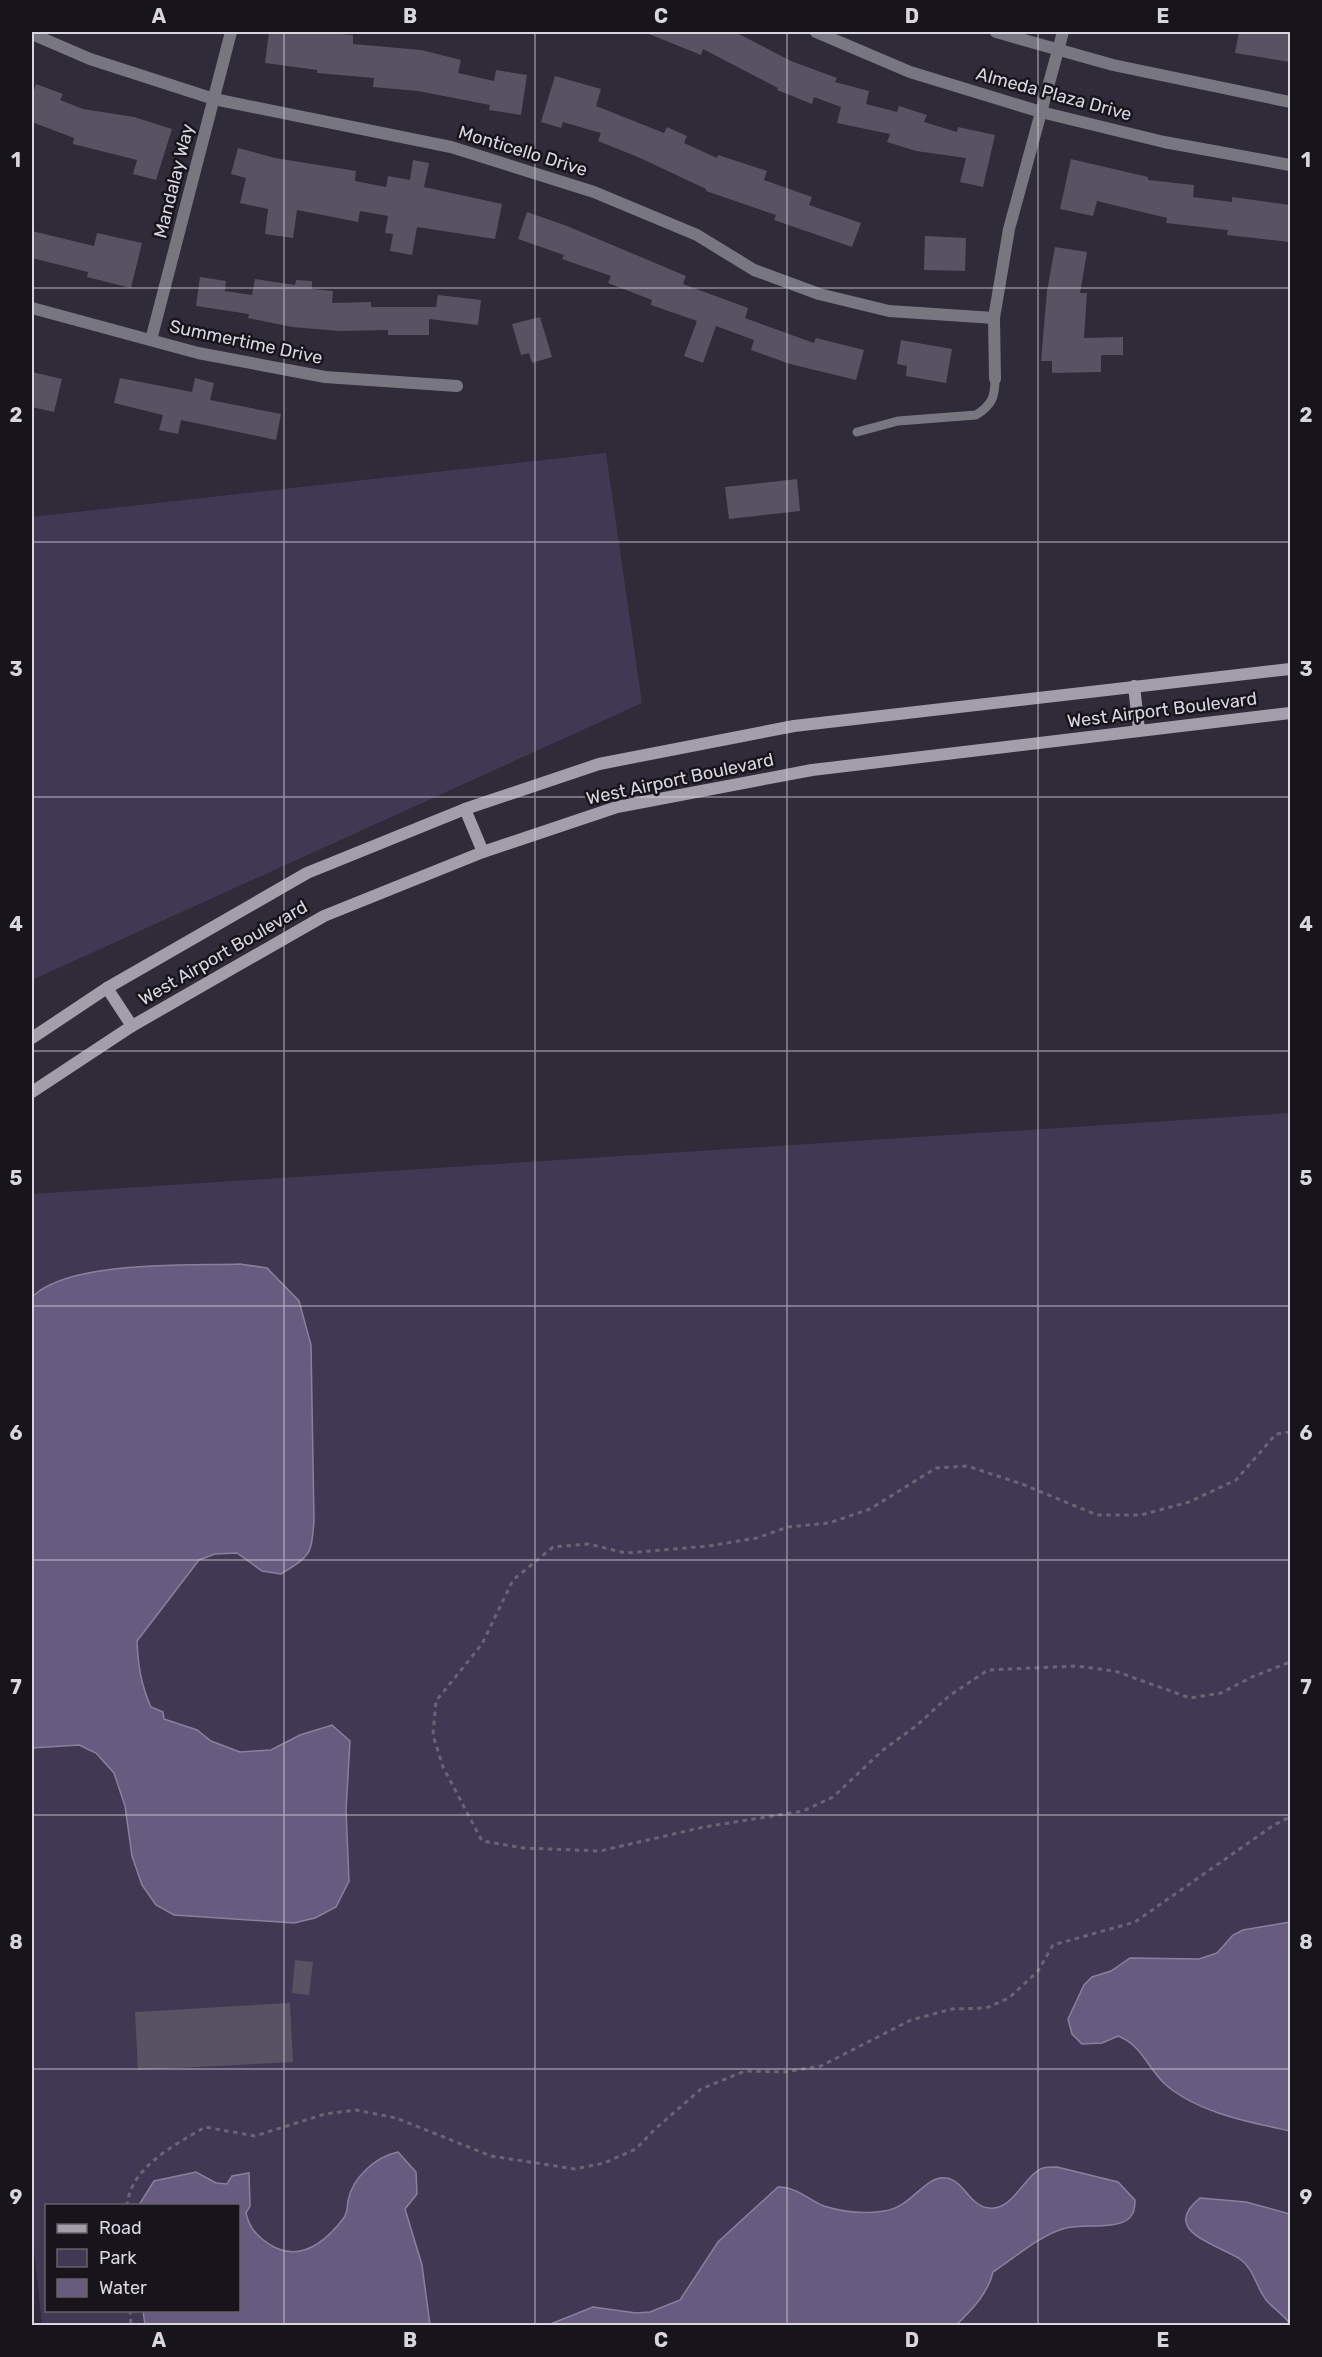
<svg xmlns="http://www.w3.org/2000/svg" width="1322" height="2357" viewBox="0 0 1322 2357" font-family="Rubik,sans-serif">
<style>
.green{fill:#413854;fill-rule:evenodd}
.water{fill:#675c80;stroke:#89819c;stroke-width:1.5}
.building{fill:#575363}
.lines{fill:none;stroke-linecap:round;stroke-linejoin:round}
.path{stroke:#696672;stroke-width:3;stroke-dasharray:4.5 4.5;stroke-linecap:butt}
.service{stroke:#78767e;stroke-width:9}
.minor{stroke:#78767e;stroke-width:12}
.secondary{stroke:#a29fab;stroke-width:12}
.grid{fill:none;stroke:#d8d6df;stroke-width:1.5;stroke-opacity:0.55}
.labels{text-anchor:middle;stroke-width:5;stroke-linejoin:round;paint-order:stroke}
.street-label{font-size:18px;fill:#d8d6df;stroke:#17151b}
.neatline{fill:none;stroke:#d8d6df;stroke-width:2}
.grid-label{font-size:20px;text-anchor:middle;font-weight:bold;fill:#d8d6df}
</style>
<rect width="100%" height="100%" fill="#2f2b39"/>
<g class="green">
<polygon points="606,453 642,703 32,980 32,517"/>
<path d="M1290,1113V2325H42L32,2229V1194ZM46,2206H238V2310H46Z"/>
</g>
<g class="water">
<path d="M240,1264L267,1268L299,1301L311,1345L314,1521C311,1556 311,1555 281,1574L262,1571L237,1553L215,1554L199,1560L137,1641C138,1665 141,1685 151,1707L163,1712L164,1719L197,1730L211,1741L240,1752L271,1750L300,1735L332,1725L350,1741L346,1810L349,1881L336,1907L315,1918L294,1923L174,1915L156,1905L142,1885L132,1856L125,1806L114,1773L96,1753L79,1745L32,1748V1297C69,1260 188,1266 240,1264Z"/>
<path d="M1290,1922V2131C1249,2122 1199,2113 1166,2085C1148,2069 1142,2045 1118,2036L1102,2043L1082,2044L1072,2034L1068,2019L1084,1985L1092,1977L1111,1971L1130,1958L1199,1959L1217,1953L1233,1935L1243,1930Z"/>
<path d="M398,2152L416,2172L417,2194L405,2209L422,2265L430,2325H145L143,2311L238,2310V2206L139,2205L154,2181L196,2172L216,2183L227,2184L232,2176L249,2173L250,2206L246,2213C249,2229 259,2239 274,2247C302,2261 326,2241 343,2219C348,2213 347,2208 348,2201C352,2178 375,2157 398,2152Z"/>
<path d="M1057,2167L1118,2182L1135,2200C1135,2208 1134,2215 1127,2220C1114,2229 1082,2224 1066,2228C1040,2235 1016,2257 993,2272C988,2293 972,2310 956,2325H548L593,2307L636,2313L650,2312L680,2300L718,2242L778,2187C795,2186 809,2200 824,2206C843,2212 865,2214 884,2211C912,2208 924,2175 946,2178C964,2180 969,2206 989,2208C1013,2211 1024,2175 1043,2168C1047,2167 1053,2167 1057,2167Z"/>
<path d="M1200,2198L1246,2202L1290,2214V2324C1284,2315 1275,2310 1267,2301C1256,2288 1255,2270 1240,2259C1226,2250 1192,2239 1187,2225C1182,2214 1193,2204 1200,2198Z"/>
</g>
<g class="building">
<polygon points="269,32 340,32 340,34 353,35 353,44 421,50 461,60 458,73 494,81 496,70 527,75 521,115 489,110 490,105 418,91 373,87 374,78 317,73 317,70 265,63"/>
<polygon points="644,32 735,32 791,61 837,78 835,82 869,91 866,104 897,112 899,106 927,115 924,122 957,132 958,127 995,135 983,187 960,182 966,158 916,151 887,142 890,134 837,123 841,107 814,97 812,104 777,90 778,88 703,49 701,55"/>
<polygon points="1239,32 1290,32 1290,62 1235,53"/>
<polygon points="555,76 601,89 596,106 664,133 667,127 687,136 684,143 717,158 718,155 767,171 764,180 812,197 809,205 861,223 852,247 774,220 776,215 706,191 706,189 638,157 598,141 601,133 563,122 561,128 541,122"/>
<polygon points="36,84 63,94 60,100 83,109 134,117 172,129 156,180 133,174 137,160 73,144 74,138 32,122 32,97"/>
<polygon points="238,148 275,158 356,171 355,181 386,187 388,176 410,180 413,160 429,163 424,187 502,204 495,239 417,227 412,255 390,251 393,234 385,233 388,216 360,211 358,222 297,210 293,238 265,234 268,209 240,203 246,178 231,174"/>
<polygon points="1071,159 1148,177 1148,180 1194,185 1193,197 1232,202 1232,197 1290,205 1290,242 1227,235 1228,230 1166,223 1167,218 1097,201 1093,216 1060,209"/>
<polygon points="527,212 567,226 686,276 683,284 748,308 745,318 814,343 816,338 864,350 856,380 790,364 751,350 754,340 716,326 703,363 684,356 697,321 651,305 652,300 608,283 611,276 562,259 564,255 518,239"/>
<polygon points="32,231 94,246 97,233 142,243 131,288 87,277 88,272 32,258"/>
<polygon points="925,236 966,238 965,271 924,270"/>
<polygon points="1055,247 1087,252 1080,293 1087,293 1084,338 1123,337 1123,355 1101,355 1101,372 1052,373 1052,361 1041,361 1047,291"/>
<polygon points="200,277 226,281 225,291 252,295 255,279 295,285 296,280 312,281 312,289 333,291 332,303 371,302 371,307 436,307 438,295 481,300 478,325 429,319 429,335 388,335 388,330 340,331 292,327 248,318 249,314 196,306"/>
<polygon points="540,317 552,357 532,363 529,353 521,355 512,324"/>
<polygon points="901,340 952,349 946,383 906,376 907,366 897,364"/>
<polygon points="32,372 62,379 54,412 32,407"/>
<polygon points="120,378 192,392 195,378 214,383 210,400 281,414 276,440 181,420 178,434 159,430 163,415 114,403"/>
<polygon points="797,479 800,511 729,519 725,487"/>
<polygon points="295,1960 313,1962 309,1995 292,1993"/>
<polygon points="290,2003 293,2062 138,2070 135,2012"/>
</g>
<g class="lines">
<g class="path">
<polyline points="1290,1432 1276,1434 1236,1480 1189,1502 1141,1515 1097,1515 1022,1484 967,1466 936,1468 870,1509 829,1523 788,1527 757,1538 709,1546 626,1553 588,1544 553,1547 513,1580 482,1644 436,1701 433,1735 443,1767 482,1841 524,1848 600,1851 704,1827 803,1811 833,1797 883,1750 916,1726 949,1696 988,1670 1076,1666 1115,1671 1190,1698 1221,1693 1252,1677 1290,1662"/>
<path d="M127,2206C130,2167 175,2145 205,2127L255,2136L325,2114L356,2110L396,2118L491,2156L575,2169L604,2163L636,2149L654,2130L701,2089L745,2071L784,2072L821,2066L911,2020L952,2009L986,2008L1009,1998L1038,1971L1053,1945L1135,1922L1274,1825L1290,1817"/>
<polyline points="130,2310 131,2326"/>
</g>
<path class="service" d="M857,432L898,421L976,415C992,405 995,397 995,379"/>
<g class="minor">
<polyline points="816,32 910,72 1041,112 1164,142 1290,165"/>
<polyline points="996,32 1113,65 1290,102"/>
<polyline points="32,34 90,59 214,99 451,147 594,192 697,235 754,270 819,294 889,311 994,318"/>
<polyline points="32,308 198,353 325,377 457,386"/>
<polyline points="151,340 231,32"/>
<polyline points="995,379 994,318 1009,229 1063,32"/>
</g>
<g class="secondary">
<polyline points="1134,686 1139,730"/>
<polyline points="465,809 483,852"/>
<polyline points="107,988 132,1026"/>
<polyline points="32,1038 107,988 307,873 465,809 599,764 794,726 1290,669"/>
<polyline points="32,1092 132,1026 324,916 483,852 617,807 812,770 1290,713"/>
</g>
</g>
<path class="grid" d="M284,32V2326M535,32V2326M787,32V2326M1038,32V2326M32,288H1290M32,542H1290M32,797H1290M32,1051H1290M32,1306H1290M32,1560H1290M32,1815H1290M32,2069H1290"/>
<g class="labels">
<g class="street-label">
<text transform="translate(1054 94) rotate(15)" y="6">Almeda Plaza Drive</text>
<text transform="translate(523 151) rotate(17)" y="6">Monticello Drive</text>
<text transform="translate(174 181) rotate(-76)" y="6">Mandalay Way</text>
<text transform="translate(246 342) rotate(12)" y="6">Summertime Drive</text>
<text transform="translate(1162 710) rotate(-7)" y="6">West Airport Boulevard</text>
<text transform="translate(680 779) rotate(-12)" y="6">West Airport Boulevard</text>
<text transform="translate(223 953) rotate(-30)" y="6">West Airport Boulevard</text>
</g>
</g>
<rect width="1322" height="2357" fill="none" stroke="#17151b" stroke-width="66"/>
<rect x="45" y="2204" width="195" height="108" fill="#17151b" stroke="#646269" stroke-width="1.5"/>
<rect x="57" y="2224" width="30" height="9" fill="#a29fab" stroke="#646269" stroke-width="1.5"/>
<text x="99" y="2234" font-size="18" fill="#d8d6df">Road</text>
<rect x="57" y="2249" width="30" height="18" fill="#413854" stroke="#646269" stroke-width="1.5"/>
<text x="99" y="2264" font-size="18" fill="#d8d6df">Park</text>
<rect x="57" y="2279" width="30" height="18" fill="#675c80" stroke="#646269" stroke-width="1.5"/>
<text x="99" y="2294" font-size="18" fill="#d8d6df">Water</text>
<rect x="33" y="33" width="1256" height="2291" class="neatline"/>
<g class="grid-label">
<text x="159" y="23">A</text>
<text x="410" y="23">B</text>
<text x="661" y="23">C</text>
<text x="912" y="23">D</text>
<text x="1163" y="23">E</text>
<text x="16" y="167">1</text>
<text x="1306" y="167">1</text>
<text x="16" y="422">2</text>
<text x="1306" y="422">2</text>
<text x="16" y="676">3</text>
<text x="1306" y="676">3</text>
<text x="16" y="931">4</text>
<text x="1306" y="931">4</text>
<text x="16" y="1185">5</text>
<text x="1306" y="1185">5</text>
<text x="16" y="1440">6</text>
<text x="1306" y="1440">6</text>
<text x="16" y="1694">7</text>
<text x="1306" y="1694">7</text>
<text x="16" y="1949">8</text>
<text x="1306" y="1949">8</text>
<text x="16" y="2204">9</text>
<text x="1306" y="2204">9</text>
<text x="159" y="2347">A</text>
<text x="410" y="2347">B</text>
<text x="661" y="2347">C</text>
<text x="912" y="2347">D</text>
<text x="1163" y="2347">E</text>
</g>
</svg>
